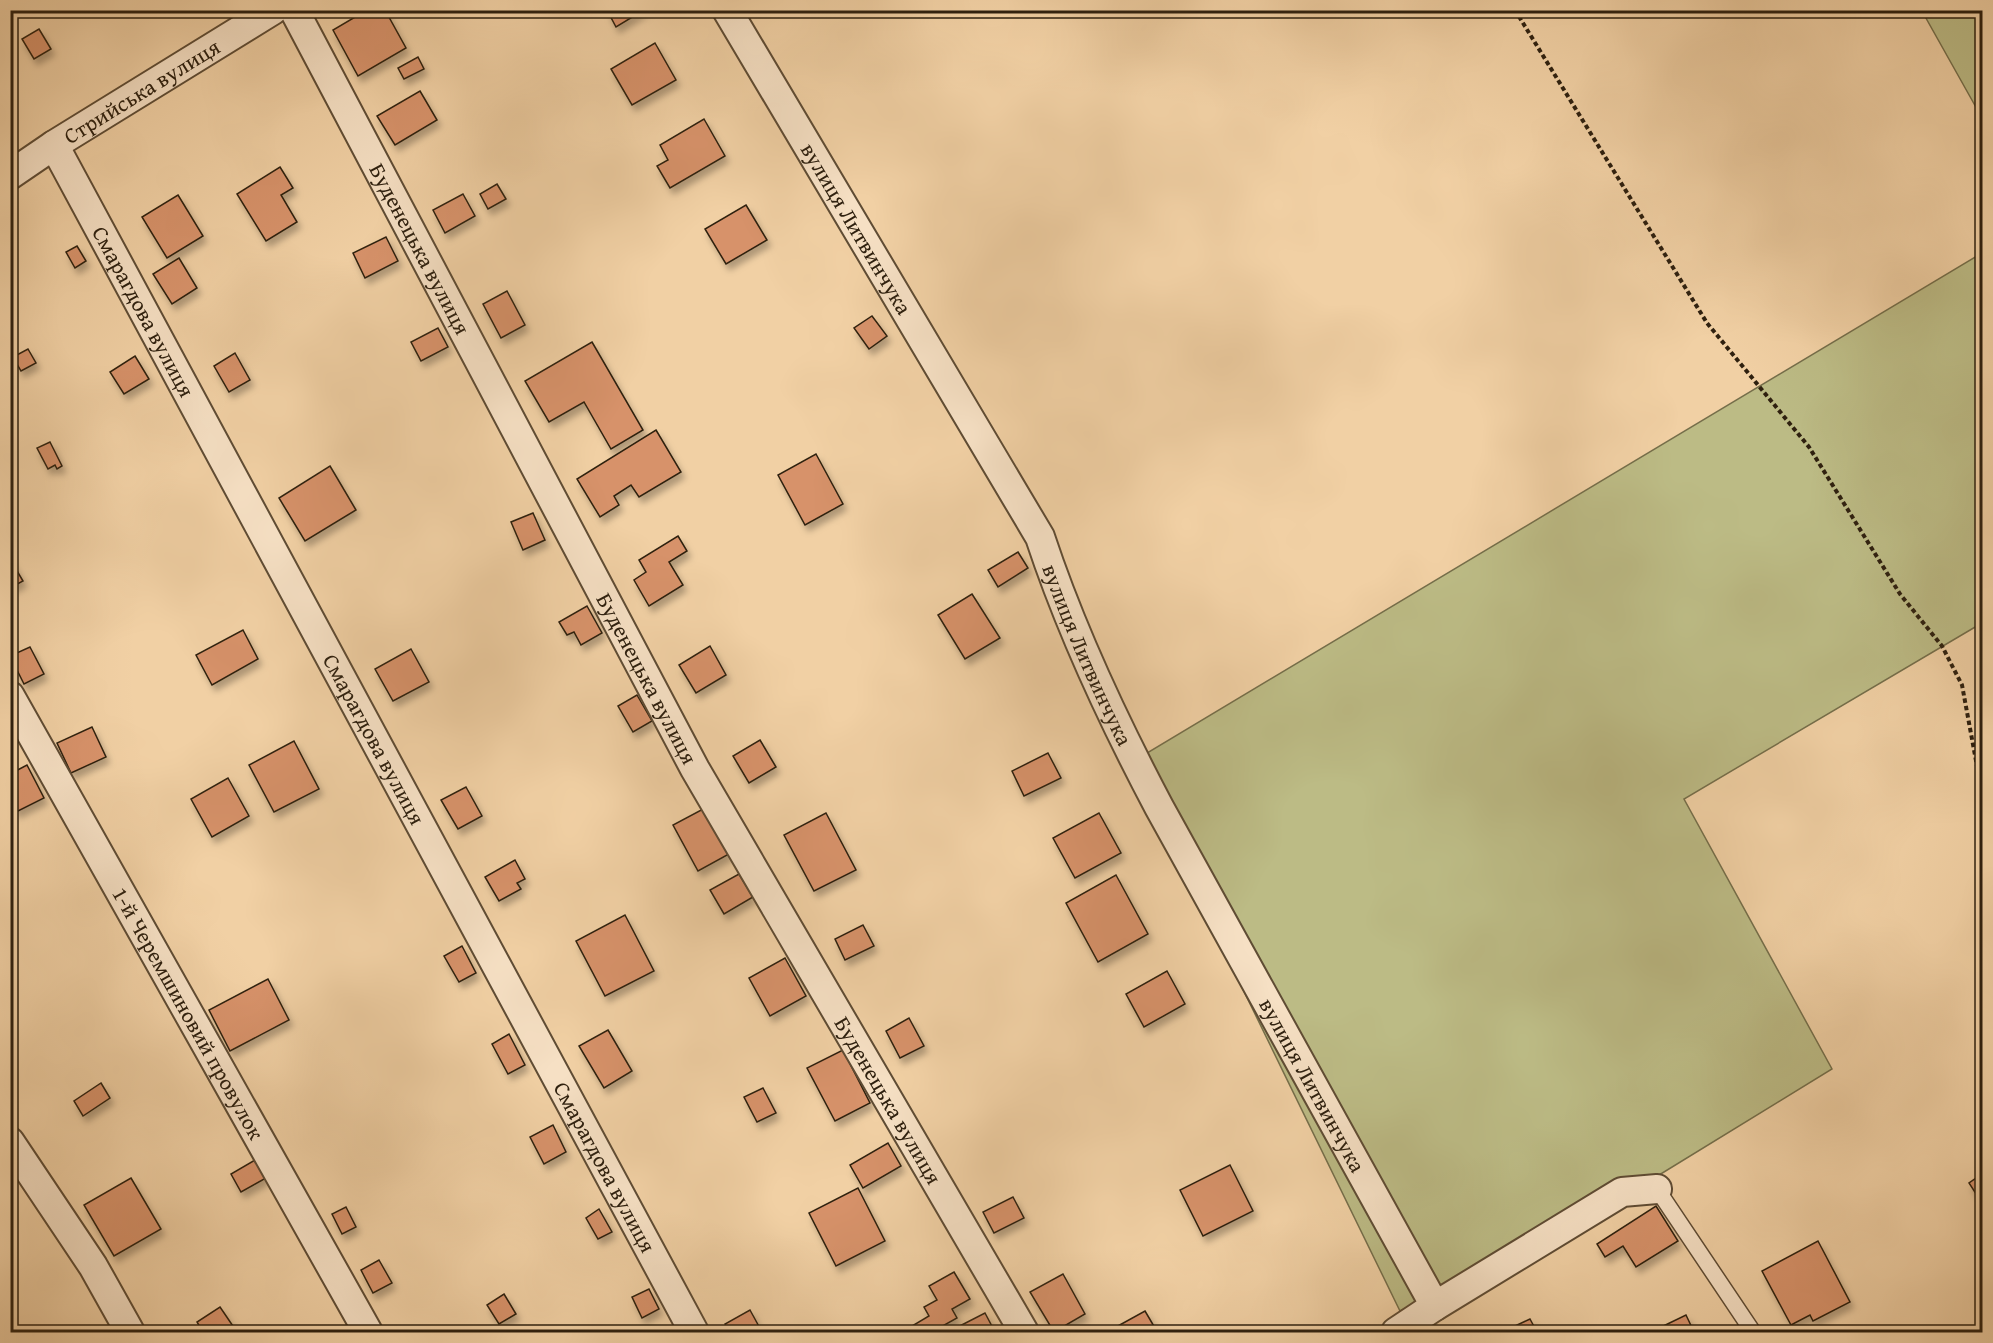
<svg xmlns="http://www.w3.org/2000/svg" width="1993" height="1343" viewBox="0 0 1993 1343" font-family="'Gentium Book Plus',serif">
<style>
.green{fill:#bcbb85;stroke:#756e4a;stroke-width:1.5}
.building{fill:#d7926a;stroke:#2e200f;stroke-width:1.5;filter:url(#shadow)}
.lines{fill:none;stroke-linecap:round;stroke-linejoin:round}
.lane-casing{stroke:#5f4c34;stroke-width:18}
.street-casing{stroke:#5f4c34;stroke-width:32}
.path{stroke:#2e200f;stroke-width:4;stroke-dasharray:4.5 3;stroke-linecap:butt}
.lane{stroke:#f6e0c4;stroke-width:15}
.street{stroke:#f6e0c4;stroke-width:28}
.labels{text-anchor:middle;stroke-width:6;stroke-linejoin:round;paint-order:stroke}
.street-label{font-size:22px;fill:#2e200f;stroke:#f6e0c4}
</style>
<defs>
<filter id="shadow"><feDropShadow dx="3.5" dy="6" stdDeviation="3" flood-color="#0004"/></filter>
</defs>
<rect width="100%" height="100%" fill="#f1d0a4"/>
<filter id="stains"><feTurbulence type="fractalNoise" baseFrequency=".00333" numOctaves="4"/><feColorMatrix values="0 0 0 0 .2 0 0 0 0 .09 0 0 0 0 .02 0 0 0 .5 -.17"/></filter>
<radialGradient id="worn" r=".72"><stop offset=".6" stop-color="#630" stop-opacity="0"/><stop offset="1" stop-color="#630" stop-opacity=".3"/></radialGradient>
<g class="green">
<polygon points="1922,11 1982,11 1982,118"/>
<polygon points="1982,253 1982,623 1684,799 1832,1069 1633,1191 1400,1311 1132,762"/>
</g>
<g class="building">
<polygon points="367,10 385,10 406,48 358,76 333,30"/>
<polygon points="607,10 644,10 616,27"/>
<polygon points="39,29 51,49 34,59 22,39"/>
<polygon points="655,43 676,80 632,105 611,69"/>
<polygon points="418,57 424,69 404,79 398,68"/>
<polygon points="420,91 437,120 395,145 377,116"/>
<polygon points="704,119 725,156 670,188 657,166 668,160 660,145"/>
<polygon points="280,167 293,188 281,195 297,222 266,241 237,194"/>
<polygon points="497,184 506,199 488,209 480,194"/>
<polygon points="463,194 475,216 445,233 433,210"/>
<polygon points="178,195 203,236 167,258 142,217"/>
<polygon points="746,205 767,240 726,264 705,229"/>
<polygon points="386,237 398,261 365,278 353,253"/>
<polygon points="77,246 86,261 75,268 66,252"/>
<polygon points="179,258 197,288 172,304 153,274"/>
<polygon points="507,291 525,325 501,338 483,304"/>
<polygon points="872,316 887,336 869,349 854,328"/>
<polygon points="438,328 448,347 421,361 411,342"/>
<polygon points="592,342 643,430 611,449 584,402 549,422 525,381"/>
<polygon points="28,349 36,363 21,371 13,357"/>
<polygon points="235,353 250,380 229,392 214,366"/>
<polygon points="135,356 149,379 124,394 110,372"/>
<polygon points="656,430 681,472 639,497 631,485 614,496 619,505 600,517 577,479"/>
<polygon points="50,442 62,466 57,469 55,465 48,469 37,448"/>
<polygon points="816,454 843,504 805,525 778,475"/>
<polygon points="330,466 356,510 305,541 279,498"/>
<polygon points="533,513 545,540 523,550 511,522"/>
<polygon points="678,536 687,551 669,562 683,585 649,606 634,580 646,572 639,560"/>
<polygon points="1018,552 1028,568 998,587 988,570"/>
<polygon points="10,559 23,581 10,588"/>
<polygon points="972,594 1000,638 965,659 938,615"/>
<polygon points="587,606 602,633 581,645 574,632 567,635 559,622"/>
<polygon points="243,630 258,659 212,685 196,655"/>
<polygon points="710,646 726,675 696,693 679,665"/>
<polygon points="30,647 44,674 24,684 10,656"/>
<polygon points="411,649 429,682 393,701 375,669"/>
<polygon points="637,695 652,721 633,732 618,706"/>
<polygon points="92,727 106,757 71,773 57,743"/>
<polygon points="760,740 776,767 749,783 733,756"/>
<polygon points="294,741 319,789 274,812 249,765"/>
<polygon points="1048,753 1061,778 1024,796 1012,771"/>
<polygon points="27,765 44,798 16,812 10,801 10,774"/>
<polygon points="228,778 249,816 212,837 191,799"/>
<polygon points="466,787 482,816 458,829 441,800"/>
<polygon points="705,808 729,854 698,871 673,825"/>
<polygon points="826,813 856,870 814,891 784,835"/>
<polygon points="1099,813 1121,853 1075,878 1053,838"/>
<polygon points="515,860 525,879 517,883 521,889 499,901 485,877"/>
<polygon points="739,874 753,897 724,914 710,890"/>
<polygon points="1116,875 1148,934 1098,962 1066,903"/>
<polygon points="625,915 654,971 605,996 576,941"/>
<polygon points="863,925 874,946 845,960 835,939"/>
<polygon points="462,946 476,973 459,982 444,956"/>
<polygon points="785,958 806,996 770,1016 749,978"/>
<polygon points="1167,971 1185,1004 1144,1027 1126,994"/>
<polygon points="268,979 289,1020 230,1051 209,1010"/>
<polygon points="909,1018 924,1046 900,1058 886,1031"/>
<polygon points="608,1030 632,1071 604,1088 579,1046"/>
<polygon points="509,1034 525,1065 508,1074 492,1044"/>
<polygon points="843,1050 870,1103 835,1121 807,1068"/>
<polygon points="101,1083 110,1098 83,1116 74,1101"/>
<polygon points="763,1088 776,1113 757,1122 744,1097"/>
<polygon points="553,1125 566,1152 544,1164 530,1137"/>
<polygon points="888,1143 901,1166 863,1188 850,1165"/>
<polygon points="255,1160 266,1178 241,1192 231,1174"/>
<polygon points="1230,1165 1253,1211 1203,1236 1180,1190"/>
<polygon points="1982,1174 1982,1203 1969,1183"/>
<polygon points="131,1178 161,1229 114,1256 84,1205"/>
<polygon points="858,1188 885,1241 836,1266 809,1213"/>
<polygon points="1013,1197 1024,1218 994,1233 983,1212"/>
<polygon points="1656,1206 1678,1241 1636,1267 1623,1246 1605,1257 1597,1244"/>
<polygon points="346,1207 356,1227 342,1234 332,1214"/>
<polygon points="599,1209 612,1232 598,1239 586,1218"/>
<polygon points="1818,1241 1850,1302 1813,1321 1810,1315 1791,1325 1762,1271"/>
<polygon points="379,1260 392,1283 373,1293 361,1270"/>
<polygon points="954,1272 970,1299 952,1309 957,1318 932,1332 915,1332 912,1326 929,1316 924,1307 937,1300 929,1286"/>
<polygon points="1063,1274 1085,1314 1054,1332 1030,1292"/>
<polygon points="649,1289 659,1309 642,1318 632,1297"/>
<polygon points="504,1294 516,1314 499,1324 487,1305"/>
<polygon points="220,1307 237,1332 203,1332 197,1322"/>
<polygon points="750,1310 762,1332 729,1332 725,1324"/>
<polygon points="1145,1311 1155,1328 1147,1332 1107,1332"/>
<polygon points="985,1313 995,1332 948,1332"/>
<polygon points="1686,1315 1694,1332 1651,1332"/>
<polygon points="1530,1319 1537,1332 1502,1332"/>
</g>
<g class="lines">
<defs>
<polyline id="lane" points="1657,1189 1753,1332"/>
<g id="street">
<path id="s1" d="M294,10L695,769L1024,1332"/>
<path id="s2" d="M727,10L1040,537C1071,631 1113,720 1159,807L1435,1306"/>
<path id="s3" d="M54,145L694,1332"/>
<path id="s4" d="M10,175L54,145L273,10"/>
<path id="s5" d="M10,696L368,1332"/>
<polyline points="10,1142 93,1266 130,1332"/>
<polyline points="1396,1332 1435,1306 1622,1192 1657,1189"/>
</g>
</defs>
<use href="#lane" class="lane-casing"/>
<use href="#street" class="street-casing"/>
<polyline class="path" points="1515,10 1707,323 1809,447 1900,594 1942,646 1962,685 1979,777 1982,784"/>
<use href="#lane" class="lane"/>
<use href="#street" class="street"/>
</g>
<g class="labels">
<g class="street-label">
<text dy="8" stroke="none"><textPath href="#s4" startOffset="156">Стрийська вулиця</textPath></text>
<text dy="8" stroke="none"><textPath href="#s2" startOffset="254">вулиця Литвинчука</textPath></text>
<text dy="8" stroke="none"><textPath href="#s1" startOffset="270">Буденецька вулиця</textPath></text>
<text dy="8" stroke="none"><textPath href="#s3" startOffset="189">Смарагдова вулиця</textPath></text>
<text dy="8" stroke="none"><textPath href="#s2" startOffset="740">вулиця Литвинчука</textPath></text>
<text dy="8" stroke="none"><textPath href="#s1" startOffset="756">Буденецька вулиця</textPath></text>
<text dy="8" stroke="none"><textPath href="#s3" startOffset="675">Смарагдова вулиця</textPath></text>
<text dy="8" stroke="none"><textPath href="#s5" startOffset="364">1-й Черемшиновий провулок</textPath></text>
<text dy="8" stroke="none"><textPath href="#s2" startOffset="1226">вулиця Литвинчука</textPath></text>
<text dy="8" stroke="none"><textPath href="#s1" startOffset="1242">Буденецька вулиця</textPath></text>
<text dy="8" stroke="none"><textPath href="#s3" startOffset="1161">Смарагдова вулиця</textPath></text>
</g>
</g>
<rect width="1993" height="1343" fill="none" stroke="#f1d0a4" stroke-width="36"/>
<rect x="12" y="12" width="1969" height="1319" fill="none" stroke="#2e200f" stroke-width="3"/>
<rect x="18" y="18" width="1957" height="1307" fill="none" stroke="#2e200f" stroke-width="1.5"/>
<rect width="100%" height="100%" filter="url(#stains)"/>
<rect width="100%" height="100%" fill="url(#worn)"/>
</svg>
